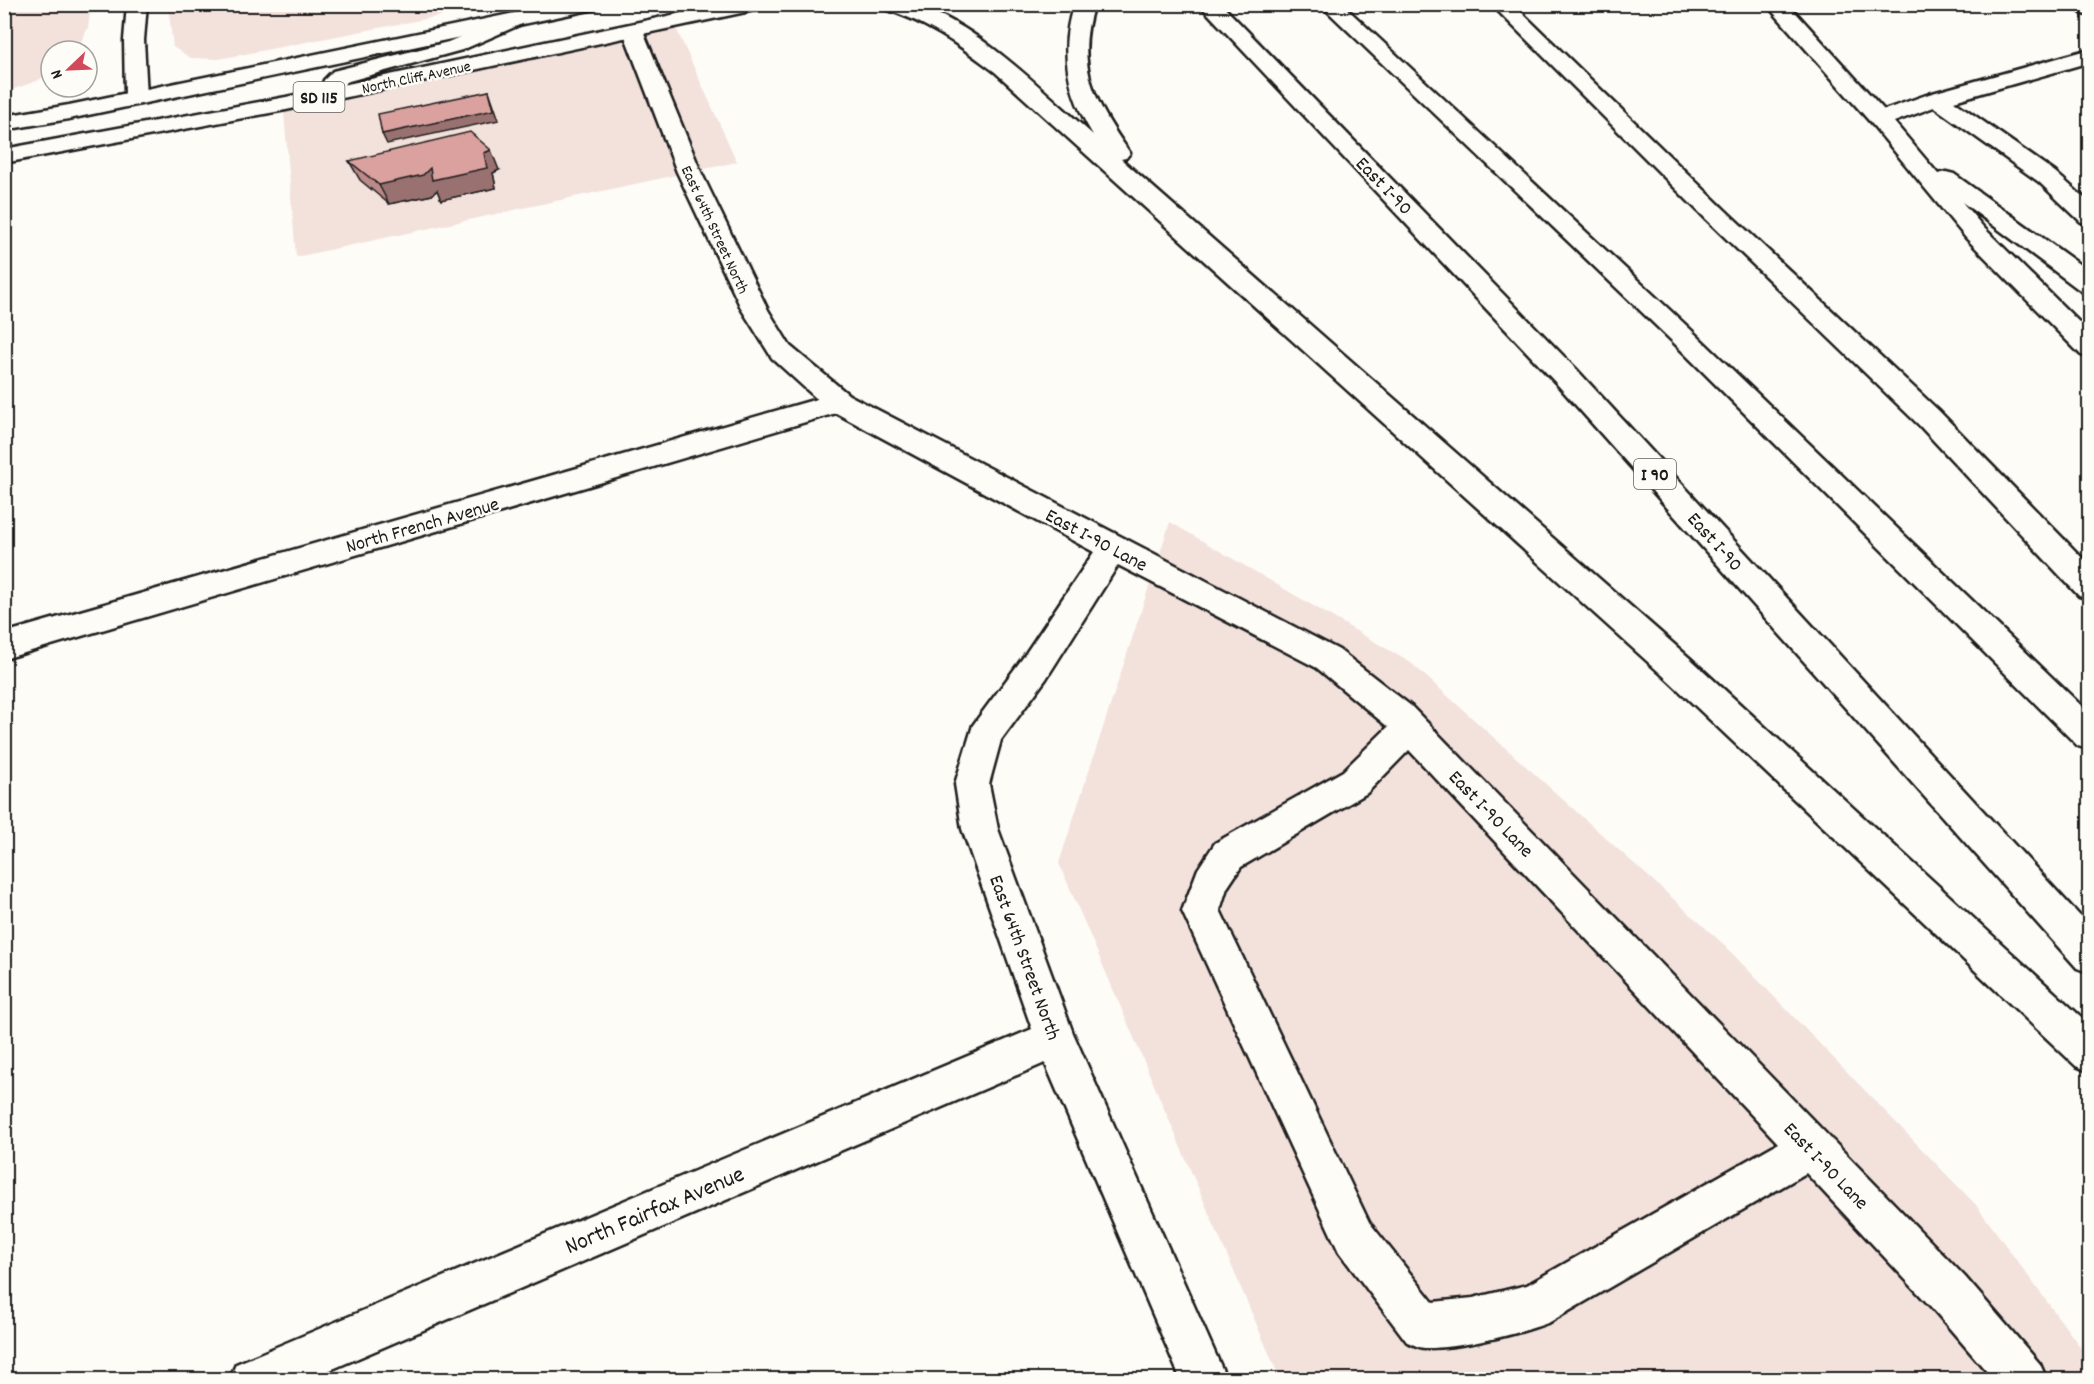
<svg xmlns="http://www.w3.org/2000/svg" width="2094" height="1384" viewBox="0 0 2094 1384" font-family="Dekko,sans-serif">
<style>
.built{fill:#f3e1dc}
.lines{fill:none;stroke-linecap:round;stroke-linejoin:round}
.minor-casing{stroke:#1c1c1c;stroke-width:5}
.major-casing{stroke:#1c1c1c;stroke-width:5}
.highway-casing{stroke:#1c1c1c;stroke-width:5}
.minor{fill:#fdfcf7;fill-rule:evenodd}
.major{fill:#fdfcf7;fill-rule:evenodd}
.highway{fill:#fdfcf7;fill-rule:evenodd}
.wall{fill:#bc8a88;stroke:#1c1c1c;stroke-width:1.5}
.shaded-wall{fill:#99716f;stroke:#1c1c1c;stroke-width:1.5}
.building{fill:#dba19e;stroke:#1c1c1c;stroke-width:1.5}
.labels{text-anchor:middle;stroke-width:5;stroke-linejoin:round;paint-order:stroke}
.far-street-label{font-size:16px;fill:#1c1c1c;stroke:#fdfcf7}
.shield{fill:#fdfcf7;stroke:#605f5e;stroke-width:1.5}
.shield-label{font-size:18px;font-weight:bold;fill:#1c1c1c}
.street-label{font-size:20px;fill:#1c1c1c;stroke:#fdfcf7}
.near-street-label{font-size:24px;fill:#1c1c1c;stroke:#fdfcf7}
</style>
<rect width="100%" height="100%" fill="#fdfcf7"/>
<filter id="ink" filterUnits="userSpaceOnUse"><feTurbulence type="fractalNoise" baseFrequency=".0167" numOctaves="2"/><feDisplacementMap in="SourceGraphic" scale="12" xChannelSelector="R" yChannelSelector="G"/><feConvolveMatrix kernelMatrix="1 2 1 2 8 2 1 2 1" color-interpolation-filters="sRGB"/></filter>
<g filter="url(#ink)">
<g class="built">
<polygon points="5,4 91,5 88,28 76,51 51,51 51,72 37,81 5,92"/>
<polygon points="168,5 168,4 497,5 219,59 191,58 173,47"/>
<polygon points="675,26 737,162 296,257 283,100"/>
<polygon points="1170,522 1411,663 1720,941 1976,1205 2089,1359 2089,1379 1280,1379 1059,863"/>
</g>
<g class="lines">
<defs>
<g id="minor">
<polygon points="127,4 147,4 144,40 147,97 144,102 136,104 128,102 125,97 124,40"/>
<polygon points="1766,4 1788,4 1884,110 1929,94 2090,49 2090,62 1954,101 2055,172 2090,203 2090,224 2081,222 2039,182 1934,107 1894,122 1938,174 1946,172 1954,174 2090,272 2090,293 2081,291 1962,202 1984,228 2090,333 2090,358 2081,355 1966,238 1872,124"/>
<polygon points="2070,4 2090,4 2090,16 2083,14"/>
<polygon points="519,12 526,14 529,18 526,22 462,50 349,81 345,83 338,100 330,102 322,100 319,95 324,80 333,71 448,42"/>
<path d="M633,25L640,27L643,31L701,172L768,310L790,346L849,395L1339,650L1411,706L1965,1277L2040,1364L2047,1380H1994L1933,1309L1806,1173L1550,1322C1520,1334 1457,1349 1425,1348C1419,1348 1413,1344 1407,1342L1339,1252L1182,911L1198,869L1215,843L1343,771L1388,727L1317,668L1118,565L1046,679L1001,740L989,784L998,829L1073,1033L1227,1380H1181L1045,1063L307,1380H229L236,1364L1032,1029L962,829L955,784L973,725L1022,659L1094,552L836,413L4,659V633L817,399L772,358L742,310L677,172L623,31L626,27ZM1409,750L1778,1143L1527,1285L1473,1298L1433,1302L1369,1222L1220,910L1227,888L1241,867L1367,793Z"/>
</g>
<g id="major">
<polygon points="558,4 600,4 597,8 590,10 69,119 4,130 4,116 69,105"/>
<polygon points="724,4 765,4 762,8 755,10 286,110 4,163 4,149 286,97"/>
</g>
<g id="highway">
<path d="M878,4C890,4 904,2 915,5C978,24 1044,92 1093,135C1068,94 1058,51 1074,4H1094C1074,66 1095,103 1130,153L1126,158L1121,159L1693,661L2090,1025V1072L2076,1066L1669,681L995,72C959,45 925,20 881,8Z"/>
<polygon points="1199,4 1221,4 1576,369 2090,927 2090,973 2077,968 1556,383"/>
<polygon points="1320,4 1342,4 1689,328 2090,714 2090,750 2078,746 1671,340"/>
<polygon points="1491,4 1513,4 1725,210 1939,411 2090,566 2090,599 2079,596 1919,425 1707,220"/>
</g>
</defs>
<use href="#minor" class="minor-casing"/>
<use href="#major" class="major-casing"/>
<use href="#highway" class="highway-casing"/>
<use href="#minor" class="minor"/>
<use href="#major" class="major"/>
<use href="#highway" class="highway"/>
</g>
<g class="wall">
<polygon points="349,161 499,170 493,173 496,188 441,200 437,190 432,195 389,204 360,180"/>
<polygon points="2090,231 2090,239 2085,236"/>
</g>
<g class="shaded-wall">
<polygon points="489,91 499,120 387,144 382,134"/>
<polygon points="491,150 499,170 493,173 496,188 441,200 437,190 432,195 389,204 379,185 430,168 484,153"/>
</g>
<g class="building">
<polygon points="489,91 494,110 382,134 378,114"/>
<polygon points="470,132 491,150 484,153 487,168 432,180 430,168 423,175 379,185 349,161"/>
</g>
</g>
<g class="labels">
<g class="far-street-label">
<text transform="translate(416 76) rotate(-12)" y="6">North Cliff Avenue</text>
<text transform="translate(716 229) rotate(65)" y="6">East 64th Street North</text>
</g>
<g class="shield">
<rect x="293.5" y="82" width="51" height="30" rx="4.5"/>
<rect x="1634" y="459" width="42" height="30" rx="4.5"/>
</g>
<g class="shield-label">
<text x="319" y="103">SD 115</text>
<text x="1655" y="480">I 90</text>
</g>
<g class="street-label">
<text transform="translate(1385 185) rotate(46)" y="7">East I-90</text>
<text transform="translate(422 524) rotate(-16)" y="7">North French Avenue</text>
<text transform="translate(1097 539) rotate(28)" y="7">East I-90 Lane</text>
<text transform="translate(1716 541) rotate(48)" y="7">East I-90</text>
<text transform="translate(1492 813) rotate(46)" y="7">East I-90 Lane</text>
<text transform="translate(1026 957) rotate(70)" y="7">East 64th Street North</text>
<text transform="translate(1827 1165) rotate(46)" y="7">East I-90 Lane</text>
</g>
<g class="near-street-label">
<text transform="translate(654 1209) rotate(-23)" y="8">North Fairfax Avenue</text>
</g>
</g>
<rect width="2094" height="1384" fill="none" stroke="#fdfcf7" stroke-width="24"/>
<rect x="12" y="12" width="2070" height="1360" fill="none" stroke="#1c1c1c" stroke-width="2" filter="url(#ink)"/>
<g transform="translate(69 69) rotate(247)"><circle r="28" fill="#fdfcf7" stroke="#a3a29f" stroke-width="1.5"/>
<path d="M0-4.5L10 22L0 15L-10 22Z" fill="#d1495b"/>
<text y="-9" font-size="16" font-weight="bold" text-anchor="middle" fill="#1c1c1c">N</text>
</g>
</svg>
